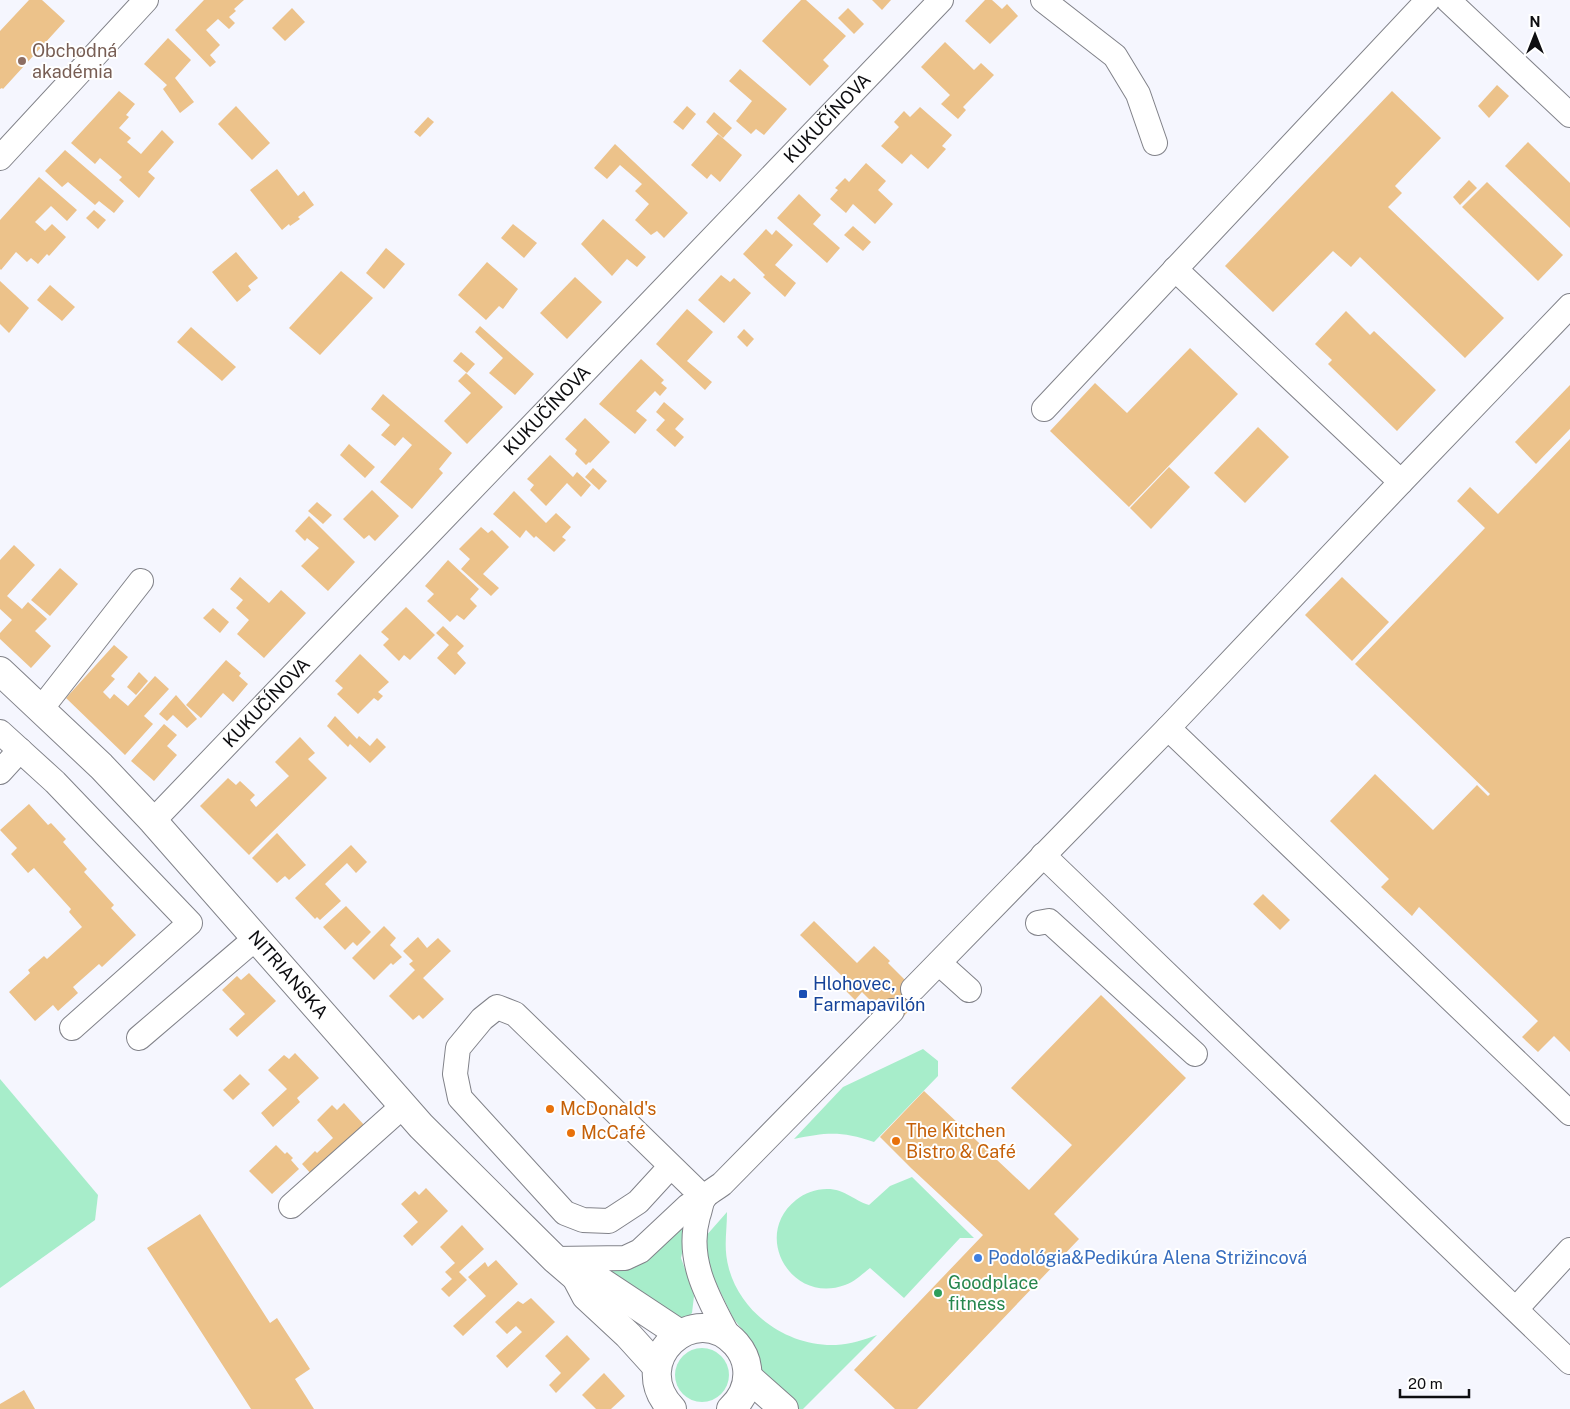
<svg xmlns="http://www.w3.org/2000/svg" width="1570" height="1409" viewBox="0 0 1570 1409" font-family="'Public Sans',sans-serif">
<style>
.green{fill:#a7edca}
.building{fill:#ecc28a}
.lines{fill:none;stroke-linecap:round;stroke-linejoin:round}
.minor-casing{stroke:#818289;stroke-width:26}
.major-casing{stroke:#818289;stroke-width:30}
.minor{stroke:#fff;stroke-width:24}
.major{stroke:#fff;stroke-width:28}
.education-dot{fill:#8d6e63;stroke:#fff;stroke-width:2}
.transit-dot{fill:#1a4fb4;stroke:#fff;stroke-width:2}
.food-dot{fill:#e8710a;stroke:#fff;stroke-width:2}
.shop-dot{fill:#3f7fe0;stroke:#fff;stroke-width:2}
.leisure-dot{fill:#2e9e5b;stroke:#fff;stroke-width:2}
.labels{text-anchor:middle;stroke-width:4;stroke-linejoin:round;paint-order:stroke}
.education-label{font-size:18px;fill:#785e54;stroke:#fff;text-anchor:start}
.street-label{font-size:18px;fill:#0e0e11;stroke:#fff}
.transit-label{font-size:18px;fill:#164399;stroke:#fff;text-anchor:start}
.food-label{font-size:18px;fill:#c56008;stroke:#fff;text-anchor:start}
.shop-label{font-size:18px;fill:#366cbe;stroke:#fff;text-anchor:start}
.leisure-label{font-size:18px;fill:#27864d;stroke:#fff;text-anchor:start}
</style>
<rect width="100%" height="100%" fill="#f5f6fe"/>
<g class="green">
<path d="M923,1049L938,1061V1076L874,1142C842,1131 827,1132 794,1139L843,1087Z"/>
<polygon points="0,1079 98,1195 95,1220 0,1288"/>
<path d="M912,1177L974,1238H960L904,1298L870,1268C862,1274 855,1282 845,1285C792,1305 751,1236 796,1200C805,1193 815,1189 827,1189C845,1189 853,1200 869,1205L890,1186Z"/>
<path d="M727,1212C727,1233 723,1248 729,1269C742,1315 789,1347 836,1345C851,1344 864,1340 877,1335L803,1409H795L767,1390L755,1346L733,1318L707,1264L705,1237Z"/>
<polygon points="690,1216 681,1258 691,1285 694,1296 692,1313 687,1318 679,1319 605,1277 610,1267"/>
<circle cx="702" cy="1375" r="27"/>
</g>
<g class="building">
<polygon points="29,0 42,0 65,21 3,89 2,88 0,89 0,31"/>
<polygon points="204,0 244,0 234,9 236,11 229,17 235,23 229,29 218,19 206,30 220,45 210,55 216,62 210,67 175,30"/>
<polygon points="801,0 806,0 846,36 823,60 829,66 810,86 762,41"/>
<polygon points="872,0 891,0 882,10"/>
<polygon points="985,0 992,0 1002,9 1007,4 1018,16 990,44 965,21"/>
<polygon points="292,8 305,22 285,41 272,28"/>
<polygon points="848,8 864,24 854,34 838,18"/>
<polygon points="168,38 191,60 175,78 194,102 180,113 163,89 167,85 144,64"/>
<polygon points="945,42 974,70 981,63 994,75 963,107 966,110 958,119 941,104 950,95 921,67"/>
<polygon points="740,69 787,109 764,135 756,129 751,134 736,121 752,101 729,81"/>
<polygon points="1497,85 1509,96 1489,118 1478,106"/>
<polygon points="119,91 135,104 126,115 129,117 119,128 131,138 127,142 141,154 162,130 174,142 148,172 155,178 139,198 119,180 122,177 100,158 95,164 71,143"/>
<polygon points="1392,91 1441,138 1395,186 1402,193 1388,207 1504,318 1465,358 1360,257 1351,267 1333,251 1273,312 1225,266"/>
<polygon points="236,106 270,143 252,160 218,124"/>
<polygon points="687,106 696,114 683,130 673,122"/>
<polygon points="920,107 952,135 942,146 946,149 928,169 911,154 902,164 881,146 899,127 894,122 904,111 910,117"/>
<polygon points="714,112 732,128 723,138 706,122"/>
<polygon points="428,117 434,122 420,137 414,132"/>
<polygon points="718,134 742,155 720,182 711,174 707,179 691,165"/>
<polygon points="1528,142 1570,183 1570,228 1505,166"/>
<polygon points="615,144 688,213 664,238 657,231 651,235 635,220 649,204 635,191 642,184 620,165 607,179 594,168"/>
<polygon points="65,150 124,201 114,213 99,201 95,205 68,182 62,187 45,171"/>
<polygon points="866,163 886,181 878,190 893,204 875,224 853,204 846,213 830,199 838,190 835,188 845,178 849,182"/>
<polygon points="277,169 298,196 304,191 314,205 298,217 300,219 290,226 289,224 282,230 250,190"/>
<polygon points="39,177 77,210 67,221 51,206 35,222 45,231 52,224 66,237 49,256 47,254 38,264 31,258 27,262 16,252 1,270 0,269 0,220"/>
<polygon points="1469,180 1477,188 1460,205 1453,197"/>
<polygon points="1487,182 1563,255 1538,281 1462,207"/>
<polygon points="799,194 821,215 813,224 840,248 827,263 777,218"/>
<polygon points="94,210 106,220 98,229 86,218"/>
<polygon points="603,219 646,257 637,267 627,259 612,276 581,244"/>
<polygon points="513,224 537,243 524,258 501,238"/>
<polygon points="853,226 871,242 863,251 844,235"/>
<polygon points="766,229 772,235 776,230 793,245 775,265 796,283 785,297 763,277 765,275 743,254"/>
<polygon points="386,248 405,264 384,289 366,273"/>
<polygon points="236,252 258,278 248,286 251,290 237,302 212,272"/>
<polygon points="487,262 518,289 503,309 499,306 486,320 458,295"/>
<polygon points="341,271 373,298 320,355 289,328"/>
<polygon points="721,275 730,282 734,278 751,293 724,323 698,300"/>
<polygon points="575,277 602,302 567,339 540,313"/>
<polygon points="0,281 29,308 9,333 0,324"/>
<polygon points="50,285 75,307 62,321 37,300"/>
<polygon points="687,309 713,332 687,361 712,382 705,390 656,344"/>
<polygon points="1346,311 1370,335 1374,331 1436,390 1397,431 1328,364 1332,360 1315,344"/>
<polygon points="480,326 534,374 515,395 489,373 503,358 475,332"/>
<polygon points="191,327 236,367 222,381 177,342"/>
<polygon points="744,329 754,339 747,347 737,337"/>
<polygon points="1190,348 1238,394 1129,507 1050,431 1095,383 1127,413"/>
<polygon points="461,352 475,364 467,373 453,361"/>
<polygon points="641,359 664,380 661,383 667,388 660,396 655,391 636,411 647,420 635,434 599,404"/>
<polygon points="466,373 503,407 467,444 444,421 471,393 458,381"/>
<polygon points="1570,385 1570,429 1536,464 1515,442"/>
<polygon points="383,394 452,453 439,469 443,473 412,509 380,482 412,445 403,437 395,446 381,435 390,425 371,409"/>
<polygon points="664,402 684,419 675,429 684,437 675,447 656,430 665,420 656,412"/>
<polygon points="585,418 610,442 590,463 589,462 586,465 575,454 577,450 565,439"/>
<polygon points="1258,427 1289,457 1245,503 1214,473"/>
<polygon points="1570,439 1570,1052 1554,1036 1538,1052 1522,1037 1538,1021 1419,907 1412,916 1381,887 1389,879 1330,821 1375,774 1433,830 1477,785 1488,796 1490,794 1355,664 1485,528 1457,501 1470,487 1498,514"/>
<polygon points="349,444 375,467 365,478 340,455"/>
<polygon points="550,455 573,477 577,472 591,485 581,497 567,483 546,506 530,490 534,485 527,479"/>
<polygon points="1169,467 1190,487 1151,529 1130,508"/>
<polygon points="593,468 607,481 599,490 585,477"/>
<polygon points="372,490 399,516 375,541 369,535 364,539 343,519"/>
<polygon points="514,491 546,523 556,513 571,527 562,537 566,540 554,552 536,536 534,538 526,530 520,538 493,514"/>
<polygon points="317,502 332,515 323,524 308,511"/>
<polygon points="309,516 355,562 328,591 301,566 319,548 307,538 305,541 295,531"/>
<polygon points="481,527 488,533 492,530 509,547 483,574 499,588 491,596 461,569 470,559 459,549"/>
<polygon points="14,545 35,565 7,596 22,609 28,602 47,619 35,631 51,646 31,668 0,639 0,633 12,620 0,609 0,560"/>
<polygon points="448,560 479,589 470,599 477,606 464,620 457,615 450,622 427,601 434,594 425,586"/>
<polygon points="60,568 78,584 50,616 31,600"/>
<polygon points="240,577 269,603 281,590 306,613 264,658 237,634 249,620 236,608 243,600 230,589"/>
<polygon points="1342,577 1389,622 1352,661 1305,615"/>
<polygon points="406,607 435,635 410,660 404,655 399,661 383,645 389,639 381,632"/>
<polygon points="213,608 229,622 220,633 203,618"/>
<polygon points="443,626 464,646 457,653 466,663 455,675 437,658 449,645 436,633"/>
<polygon points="114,645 128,657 111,676 115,679 103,692 110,699 114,694 128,706 155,676 169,689 144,716 153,724 125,755 66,698"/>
<polygon points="360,654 389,682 378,692 383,696 378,701 374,698 358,714 337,694 343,688 335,681"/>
<polygon points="226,660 241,673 239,676 248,684 233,702 223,693 201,718 186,705"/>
<polygon points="139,672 148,681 136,695 127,687"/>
<polygon points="176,695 197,719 187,728 173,715 167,721 159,714"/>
<polygon points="335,716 357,739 359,736 370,746 377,738 386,747 370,763 350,744 348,747 327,726"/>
<polygon points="164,724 177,735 167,746 177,755 154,781 131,761"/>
<polygon points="300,737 315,753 308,759 327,778 249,855 200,806 228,778 236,785 240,781 255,795 250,800 256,807 289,776 275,762"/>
<polygon points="29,804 48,825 51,823 66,839 63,842 87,869 84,872 114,905 111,908 136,935 102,967 99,964 73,987 78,993 58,1011 53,1005 35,1021 9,992 30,973 28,970 44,956 47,959 82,927 69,912 71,909 34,868 28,873 11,854 17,848 0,830"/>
<polygon points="277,833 306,865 289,880 285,876 277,883 252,858"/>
<polygon points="351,845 367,862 356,873 347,863 325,884 341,901 320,920 317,917 315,919 295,898"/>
<polygon points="1263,894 1290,920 1280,930 1253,904"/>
<polygon points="346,906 371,932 357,946 353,942 345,950 323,927"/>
<polygon points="814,921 857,963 874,946 890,961 888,963 922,997 901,1019 879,998 873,1003 862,992 855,1000 839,984 845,979 800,935"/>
<polygon points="384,926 396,938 390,945 402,957 393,965 391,963 374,980 352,958"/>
<polygon points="418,937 427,948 438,938 451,951 423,978 444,999 423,1019 419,1015 413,1020 389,996 415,970 409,964 413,961 403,951"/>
<polygon points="249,973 276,1001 237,1037 229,1029 245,1014 222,990 237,976 241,980"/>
<polygon points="1101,995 1186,1078 1054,1214 1079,1239 917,1409 895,1409 854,1370 983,1235 911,1168 880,1137 924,1091 1029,1190 1072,1145 1011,1088"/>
<polygon points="295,1053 319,1078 297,1098 300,1102 273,1127 261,1113 287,1089 268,1070 284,1055 289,1059"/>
<polygon points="240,1074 250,1084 233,1100 223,1090"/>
<polygon points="344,1103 365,1126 313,1176 302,1164 315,1151 317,1153 333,1138 317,1120 332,1105 337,1110"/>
<polygon points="276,1145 285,1154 287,1152 293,1158 291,1160 299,1169 272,1194 249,1171"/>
<polygon points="426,1188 448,1211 412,1246 403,1236 418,1222 401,1204 415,1191 419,1195"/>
<polygon points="200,1214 270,1323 277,1318 310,1369 295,1379 314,1409 251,1409 147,1248"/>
<polygon points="462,1225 484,1249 459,1272 467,1280 449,1297 441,1289 452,1279 445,1272 455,1263 440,1247"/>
<polygon points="496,1260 518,1284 463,1336 453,1326 486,1296 468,1277 485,1262 488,1267"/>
<polygon points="531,1298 555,1322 507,1368 496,1356 522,1332 516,1326 507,1334 495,1322 518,1301 523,1304"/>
<polygon points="567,1335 590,1359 556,1393 549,1385 561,1373 545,1356"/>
<polygon points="604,1373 625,1396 611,1409 596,1409 582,1395"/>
<polygon points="24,1390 35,1409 0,1409 0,1404"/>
</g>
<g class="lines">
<defs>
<g id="minor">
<polyline points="1043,0 1115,56 1138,94 1155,143"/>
<polyline points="1448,0 1570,115"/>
<polyline points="0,158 146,0"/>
<polyline points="1175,269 1401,482"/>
<polyline points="1044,409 1428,0"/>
<polyline points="41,709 141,581"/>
<polyline points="1168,728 1570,1113"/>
<polyline points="0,732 55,782 190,923 72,1028"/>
<polyline points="0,772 20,750"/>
<path id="s1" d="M153,821L941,0"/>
<polyline points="1043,855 1570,1362"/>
<polyline points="1038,923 1049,921 1195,1054"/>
<polyline points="939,963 969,990"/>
<polyline points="913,989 1168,728 1401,482 1570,306"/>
<polyline points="139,1038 256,938"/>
<polyline points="291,1206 403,1106"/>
<polyline points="555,1259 625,1258 640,1251 688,1206 704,1198 515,1014 497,1007 482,1019 458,1048 455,1074 460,1098 565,1213 583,1220 609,1221 638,1202 671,1166"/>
<polyline points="1516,1309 1570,1250"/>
<path d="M730,1339C710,1301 685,1261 698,1216C700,1211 701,1202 704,1198C707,1193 717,1188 722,1184L892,1011"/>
</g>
<g id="major">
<path id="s2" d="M0,671L101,766L153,821L421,1126L555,1259L576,1277L586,1296L628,1335L657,1367"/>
<polyline points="576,1277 600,1281 680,1334"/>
<polyline points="748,1377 784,1409"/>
<path d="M672,1409C626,1361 695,1298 736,1344C742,1351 746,1359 747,1368C749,1384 743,1398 731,1409"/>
</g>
</defs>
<use href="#minor" class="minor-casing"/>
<use href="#major" class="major-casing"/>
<use href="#minor" class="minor"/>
<use href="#major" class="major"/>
</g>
<circle class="education-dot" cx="22" cy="61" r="5"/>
<rect class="transit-dot" x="798" y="989" width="10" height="10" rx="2.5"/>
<g class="food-dot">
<circle cx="550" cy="1109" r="5"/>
<circle cx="571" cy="1133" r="5"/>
<circle cx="896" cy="1141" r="5"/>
</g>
<circle class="shop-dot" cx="978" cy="1258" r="5"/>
<circle class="leisure-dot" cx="938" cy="1293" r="5"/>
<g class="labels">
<g class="education-label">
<text x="32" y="57">Obchodná<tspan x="32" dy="21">akadémia</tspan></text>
</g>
<g class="street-label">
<text dy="6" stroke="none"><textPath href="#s1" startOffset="974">KUKUČÍNOVA</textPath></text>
<text dy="6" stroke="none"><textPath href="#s1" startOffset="569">KUKUČÍNOVA</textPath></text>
<text dy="6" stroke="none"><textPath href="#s1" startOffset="164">KUKUČÍNOVA</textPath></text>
<text dy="6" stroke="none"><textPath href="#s2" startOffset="419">NITRIANSKA</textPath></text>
</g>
<g class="transit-label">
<text x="813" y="990">Hlohovec,<tspan x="813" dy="21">Farmapavilón</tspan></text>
</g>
<g class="food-label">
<text x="560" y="1115">McDonald's</text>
<text x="906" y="1137">The Kitchen<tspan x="906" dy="21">Bistro &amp; Café</tspan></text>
<text x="581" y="1139">McCafé</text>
</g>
<g class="shop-label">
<text x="988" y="1264">Podológia&amp;Pedikúra Alena Strižincová</text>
</g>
<g class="leisure-label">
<text x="948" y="1289">Goodplace<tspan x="948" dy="21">fitness</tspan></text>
</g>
</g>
<g transform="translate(1535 35)" stroke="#ffffff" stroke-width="4" paint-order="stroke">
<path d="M0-4L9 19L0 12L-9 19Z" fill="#0e0e11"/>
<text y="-8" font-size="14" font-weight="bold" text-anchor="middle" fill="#0e0e11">N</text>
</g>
<path d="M1400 1389v8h69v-8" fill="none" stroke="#0e0e11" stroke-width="2.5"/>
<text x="1408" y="1389" font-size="15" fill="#0e0e11" stroke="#ffffff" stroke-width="4" paint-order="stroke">20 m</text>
</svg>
